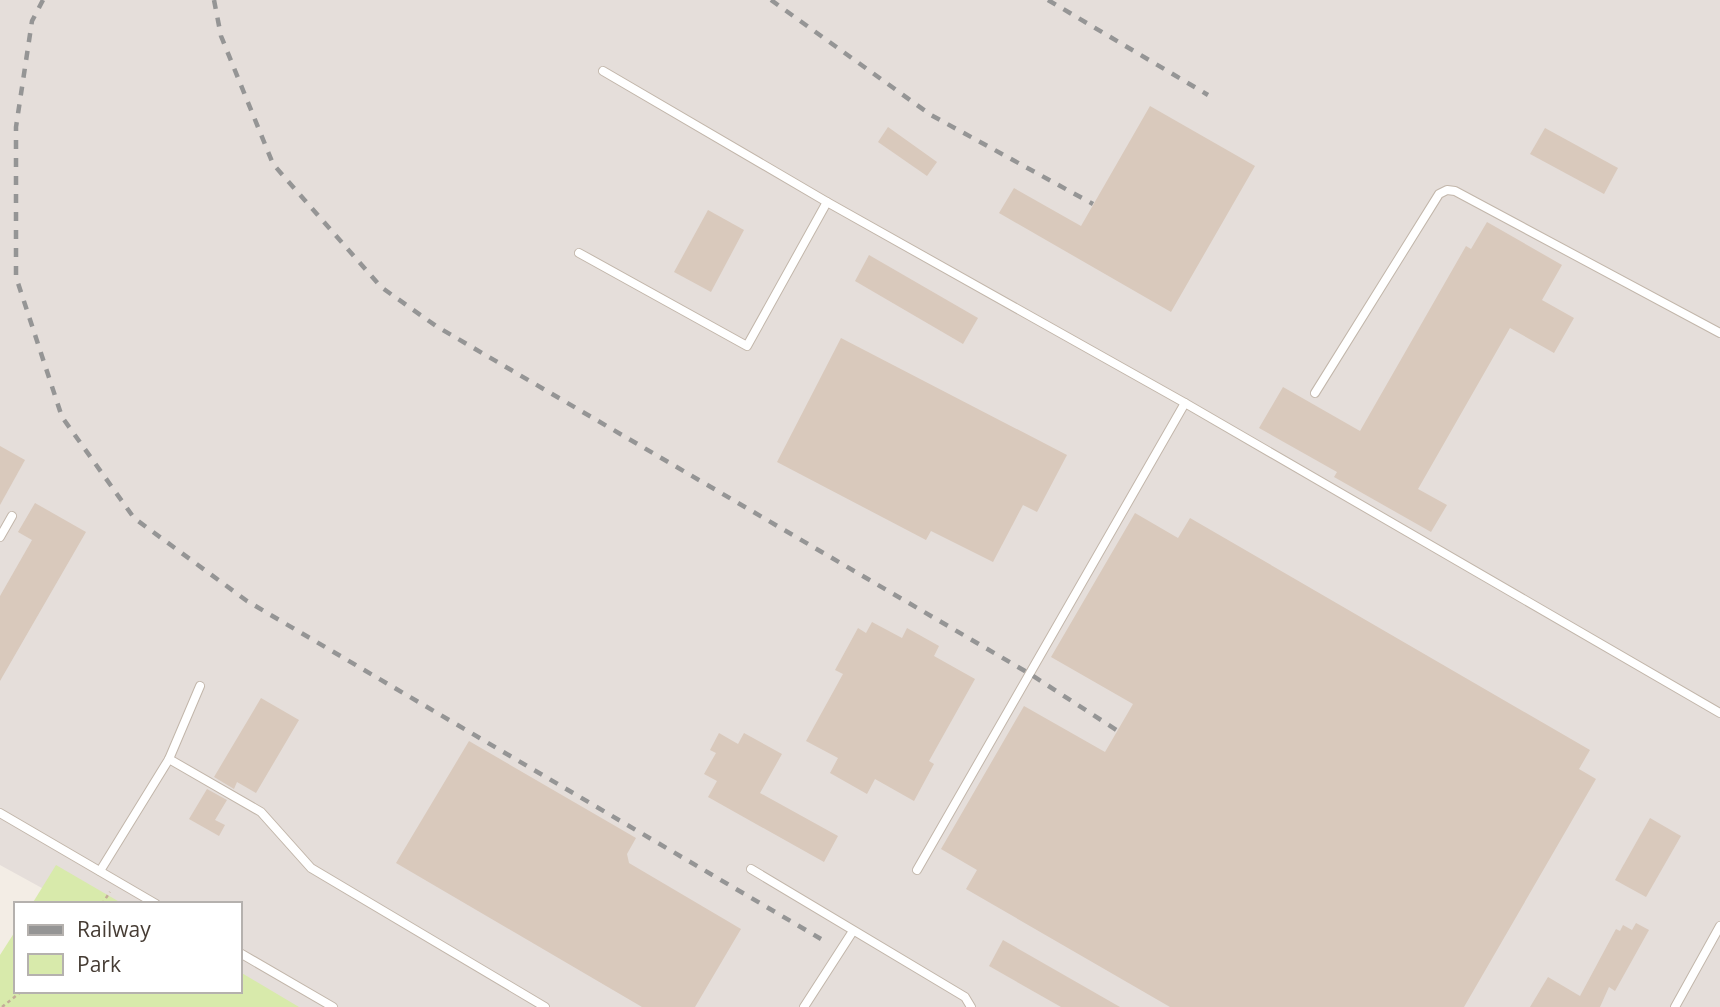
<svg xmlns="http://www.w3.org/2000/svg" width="1720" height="1007" viewBox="0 0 1720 1007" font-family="'Open Sans',sans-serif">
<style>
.industrial{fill:#e5deda}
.green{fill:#d8eaab}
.building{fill:#d9c9bc}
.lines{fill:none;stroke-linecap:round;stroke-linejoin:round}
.service-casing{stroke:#c2b6aa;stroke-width:10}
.path{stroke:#c2ac97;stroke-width:2.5;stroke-dasharray:3.5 3.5;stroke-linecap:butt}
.service{stroke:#fff;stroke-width:8}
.rail{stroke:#959595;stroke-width:4.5;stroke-dasharray:9 9;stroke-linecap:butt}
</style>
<rect width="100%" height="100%" fill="#f3ede5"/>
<polygon class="industrial" points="0,0 1720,0 1720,1007 259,1007 240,991 240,904 71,904 0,865"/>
<g class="green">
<polygon points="56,865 123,904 32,904"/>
<polygon points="16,930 16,991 240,991 240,972 299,1007 0,1007 0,955"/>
</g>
<g class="building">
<polygon points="1150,106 1255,166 1171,312 999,213 1014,188 1081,226"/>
<polygon points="888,127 937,162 927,176 878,142"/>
<polygon points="1545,128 1618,168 1604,194 1530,154"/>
<polygon points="708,210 744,230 711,292 674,272"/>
<polygon points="1487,222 1562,265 1542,300 1574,318 1554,353 1510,328 1418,489 1447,505 1431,532 1334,477 1337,472 1259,428 1283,387 1360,431 1466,246 1471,249"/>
<polygon points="869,255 978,318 963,344 855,281"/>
<polygon points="841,338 1067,455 1037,512 1023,505 993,562 931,531 926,540 777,462"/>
<polygon points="0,446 25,460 0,505"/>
<polygon points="35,503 86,532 0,681 0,596 32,540 18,532"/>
<polygon points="1135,513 1178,538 1190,518 1590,750 1579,769 1596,779 1464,1007 1170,1007 966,889 977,870 941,849 1024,706 1105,752 1133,704 1051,657"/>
<polygon points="872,622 902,638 907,628 939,646 934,656 975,679 929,761 934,764 914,801 875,779 867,794 830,773 838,758 806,741 843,674 835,670 858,628 866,633"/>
<polygon points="261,698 299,720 256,793 237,782 234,789 214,777"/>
<polygon points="719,733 738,744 744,733 782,754 760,793 838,836 824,862 708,797 717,781 704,774 716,753 710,750"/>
<polygon points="469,741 636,838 627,854 629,863 741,929 695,1007 642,1007 396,863"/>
<polygon points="207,789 227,800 215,820 225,825 219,836 189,819"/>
<polygon points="1650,818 1681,836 1646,897 1615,880"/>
<polygon points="1636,923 1649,930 1615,991 1609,987 1600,1007 1530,1007 1548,977 1580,996 1616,929 1620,931 1623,925 1632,930"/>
<polygon points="1003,940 1120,1007 1061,1007 989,966"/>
</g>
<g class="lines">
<defs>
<g id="service">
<polyline points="603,71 827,202 1185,403 1720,713"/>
<polyline points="579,253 747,346 827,202"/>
<polyline points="1315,393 1439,194 1447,190 1455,191 1720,333"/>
<polyline points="0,537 12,516"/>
<polyline points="169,759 261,812 311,868 545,1007"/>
<polyline points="0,813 156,904"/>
<polyline points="751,869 965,997 971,1007"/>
<polyline points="917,870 1185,403"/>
<polyline points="100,871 169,759 200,686"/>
<polyline points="240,953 333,1007"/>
<polyline points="804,1007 853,931"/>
<polyline points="1675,1007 1720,926"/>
</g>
</defs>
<use href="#service" class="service-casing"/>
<g class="path">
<polyline points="102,904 110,892"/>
<polyline points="2,1007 22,991"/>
</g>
<use href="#service" class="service"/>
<g class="rail">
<polyline points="43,0 32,21 16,127 16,277 62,417 134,518 247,601 821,939"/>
<polyline points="214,0 221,36 273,164 381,287 436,326 1030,674 1118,731"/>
<polyline points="771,0 931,115 1093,204"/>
<polyline points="1048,0 1208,95"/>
</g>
</g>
<rect x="14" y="902" width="228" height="91" fill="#ffffff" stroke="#b5b1ae" stroke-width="2"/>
<rect x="28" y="925" width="35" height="10" fill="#959595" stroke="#b5b1ae" stroke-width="2"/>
<text x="77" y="937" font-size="21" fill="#463c34">Railway</text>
<rect x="28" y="954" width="35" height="21" fill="#d8eaab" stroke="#b5b1ae" stroke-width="2"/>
<text x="77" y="972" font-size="21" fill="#463c34">Park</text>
</svg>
